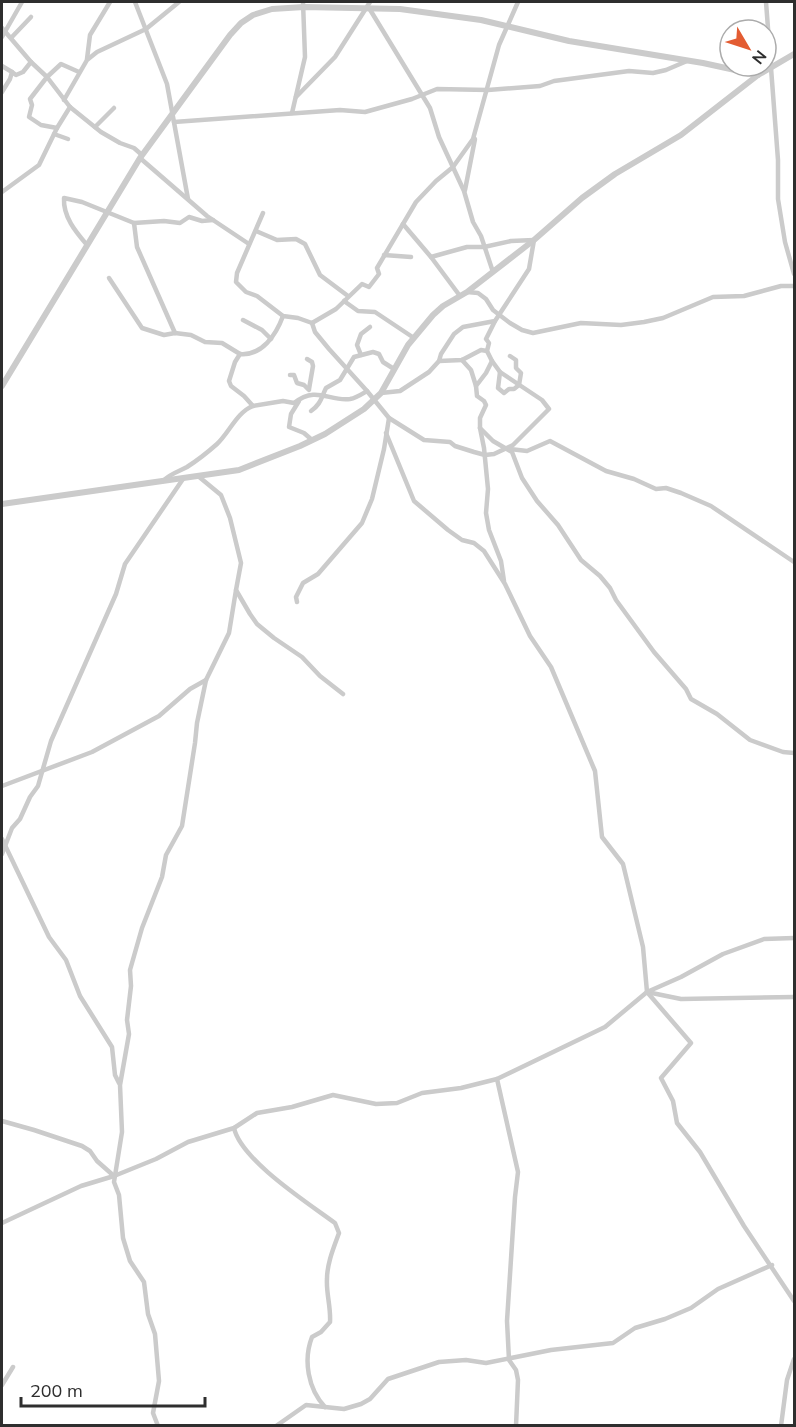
<svg xmlns="http://www.w3.org/2000/svg" width="796" height="1427" viewBox="0 0 796 1427" font-family="Mulish,sans-serif">
<style>
.lines{fill:none;stroke-linecap:round;stroke-linejoin:round}
.minor{stroke:#cbcbcb;stroke-width:4.5}
.tertiary{stroke:#cbcbcb;stroke-width:6}
</style>
<rect width="100%" height="100%" fill="#fff"/>
<g class="lines">
<g class="minor">
<polyline points="135,2 167,84 188,199"/>
<polyline points="766,2 778,160 778,199 785,242 794,274"/>
<polyline points="369,8 430,108 439,137 464,191 473,222 481,236 493,272"/>
<polyline points="2,28 31,62 47,77 70,107 101,132 120,143 134,148 142,155"/>
<polyline points="2,37 22,2"/>
<polyline points="11,38 31,17"/>
<polyline points="87,59 90,35 110,2"/>
<polyline points="2,66 12,72"/>
<polyline points="2,92 10,79 12,72 16,75 23,72 31,62"/>
<polyline points="296,97 335,57 370,2"/>
<polyline points="64,100 87,60 97,52 146,29 179,2"/>
<polyline points="292,113 305,57 303,2"/>
<polyline points="174,122 340,110 365,112 412,99 437,89 488,90 540,86 554,81 629,71 653,73 666,70 687,61"/>
<polyline points="95,127 114,108"/>
<polyline points="57,128 41,125 29,117 32,105 30,99 47,77 61,64 79,72"/>
<polyline points="54,134 68,139"/>
<polyline points="140,158 207,216 249,244"/>
<polyline points="465,190 475,139"/>
<polyline points="2,192 39,165 57,128 70,107"/>
<polyline points="263,213 237,273 236,282 246,292 257,296 283,316 298,318 312,323 336,309 362,284 369,287 379,274 377,268 416,202 436,181 453,167 473,139 499,45 518,2"/>
<polyline points="134,223 137,247 175,333"/>
<polyline points="403,224 431,257 460,296"/>
<polyline points="256,231 277,240 296,239 305,244 320,275 348,296"/>
<path d="M87,245C76,232 63,217 64,198L82,202L134,223L164,221L180,223L189,217L202,221L213,220"/>
<polyline points="384,255 411,257"/>
<polyline points="431,257 467,247 484,247 511,241 534,240 529,269 495,321 486,339 489,343 487,351 492,361 486,373 476,386 477,396 484,401 486,405 480,418 480,428 484,448 488,489 486,513 489,530 501,561 504,581"/>
<polyline points="109,278 142,328 164,335 175,333 191,335 205,342 222,343 240,354"/>
<polyline points="467,292 478,293 486,299 493,310 510,323 522,330 533,333 581,323 621,325 644,322 663,318 713,297 744,296 781,286 794,286"/>
<polyline points="344,301 358,311 375,312 414,338"/>
<polyline points="243,320 262,330 271,339"/>
<polyline points="312,323 315,332 329,349 367,391 389,418 424,440 450,442 455,446 474,452 485,455 494,454 513,445 549,409 542,400 500,372 492,361"/>
<polyline points="361,355 357,345 361,334 370,327"/>
<polyline points="307,359 312,362 313,366 309,389"/>
<polyline points="462,360 471,370 476,386"/>
<polyline points="439,361 462,360 481,350 487,351"/>
<polyline points="500,372 498,388 504,393 509,389 514,389 519,385 521,373 516,368 516,360 510,356"/>
<polyline points="290,375 294,375 297,383 304,385 309,390"/>
<polyline points="381,393 400,391 429,372 439,361 441,354 454,334 463,327 495,321"/>
<polyline points="299,401 291,414 289,427 304,433 312,440"/>
<path d="M253,406L283,401L294,403C317,385 329,402 350,399C356,398 362,394 367,391"/>
<path d="M311,411C321,404 321,398 326,388L340,380L354,357L373,352L379,354L383,362L394,369"/>
<polyline points="480,428 493,441 512,452 522,478 537,501 558,525 581,560 600,576 610,588 616,600 654,652 686,689 691,699 717,714 750,740 783,752 794,753"/>
<polyline points="386,433 414,501 448,530 462,540 474,543 484,551 505,584 530,636 551,667 595,771 602,837 623,864 643,947 647,992 691,1043 661,1078 673,1101 677,1123 700,1152 744,1226 794,1301"/>
<polyline points="510,449 527,451 550,441 606,471 634,479 656,489 666,488 681,493 711,506 794,562"/>
<polyline points="198,476 221,495 230,518 241,563 236,590 250,614 257,624 274,638 302,657 320,676 343,694"/>
<path d="M163,481C171,473 178,472 187,467C198,460 208,452 217,444C229,433 237,412 253,406L244,396L231,386L229,381L235,362L240,354C262,356 276,335 283,316"/>
<polyline points="297,602 296,597 303,583 318,574 362,523 372,499 384,449 389,418"/>
<polyline points="2,786 92,752 159,716 190,689 206,680"/>
<polyline points="2,839 49,937 66,960 80,996 112,1047 115,1075 119,1083"/>
<polyline points="2,854 12,828 20,819 30,797 38,786 51,741 116,594 125,564 183,479"/>
<polyline points="647,992 681,999 794,997"/>
<polyline points="497,1079 518,1172 515,1197 507,1321 509,1360 516,1370 518,1380 516,1426"/>
<polyline points="2,1121 34,1130 82,1146 90,1151 97,1161 114,1176"/>
<path d="M234,1128C241,1160 308,1203 335,1223L339,1233C334,1247 327,1263 327,1279C326,1293 331,1307 330,1322L321,1332L312,1337C303,1360 308,1389 325,1407"/>
<polyline points="2,1223 81,1186 114,1176 156,1159 188,1142 234,1128 257,1113 292,1107 333,1095 376,1104 397,1103 422,1093 461,1088 497,1079 605,1027 647,992 681,977 723,954 764,939 794,938"/>
<polyline points="2,1385 13,1367"/>
<polyline points="158,1426 153,1413 159,1381 155,1334 148,1314 144,1282 130,1261 123,1238 119,1195 114,1182 122,1132 120,1085 129,1034 127,1020 131,986 130,970 142,928 162,877 166,855 182,826 195,743 197,723 206,680 229,633 236,590"/>
<polyline points="276,1426 306,1405 344,1409 361,1404 370,1399 388,1379 439,1362 466,1360 486,1363 551,1350 613,1343 635,1328 665,1319 691,1308 718,1289 772,1265"/>
<polyline points="781,1426 787,1380 794,1359"/>
</g>
<g class="tertiary">
<polyline points="2,386 140,158 230,35 241,23 253,15 272,9 304,7 400,9 481,20 569,41 703,63 758,75"/>
<polyline points="2,504 239,470 300,446 325,434 364,409 381,393 408,345 433,315 443,306 467,292 534,240 582,198 615,174 681,135 758,75 794,54"/>
</g>
</g>
<rect width="796" height="1427" fill="none" stroke="#2e2e2e" stroke-width="6"/>
<g transform="translate(748 48) rotate(129)"><circle r="28" fill="#ffffff" stroke="#ababab" stroke-width="1.5"/>
<path d="M0-4.5L10 22L0 15L-10 22Z" fill="#e35c32"/>
<text y="-9" font-size="16" font-weight="bold" text-anchor="middle" fill="#2e2e2e">N</text>
</g>
<path d="M21 1397v9h184v-9" fill="none" stroke="#2e2e2e" stroke-width="3"/>
<text x="30" y="1397" font-size="18" fill="#2e2e2e" stroke="#ffffff" stroke-width="4.5" paint-order="stroke">200 m</text>
</svg>
